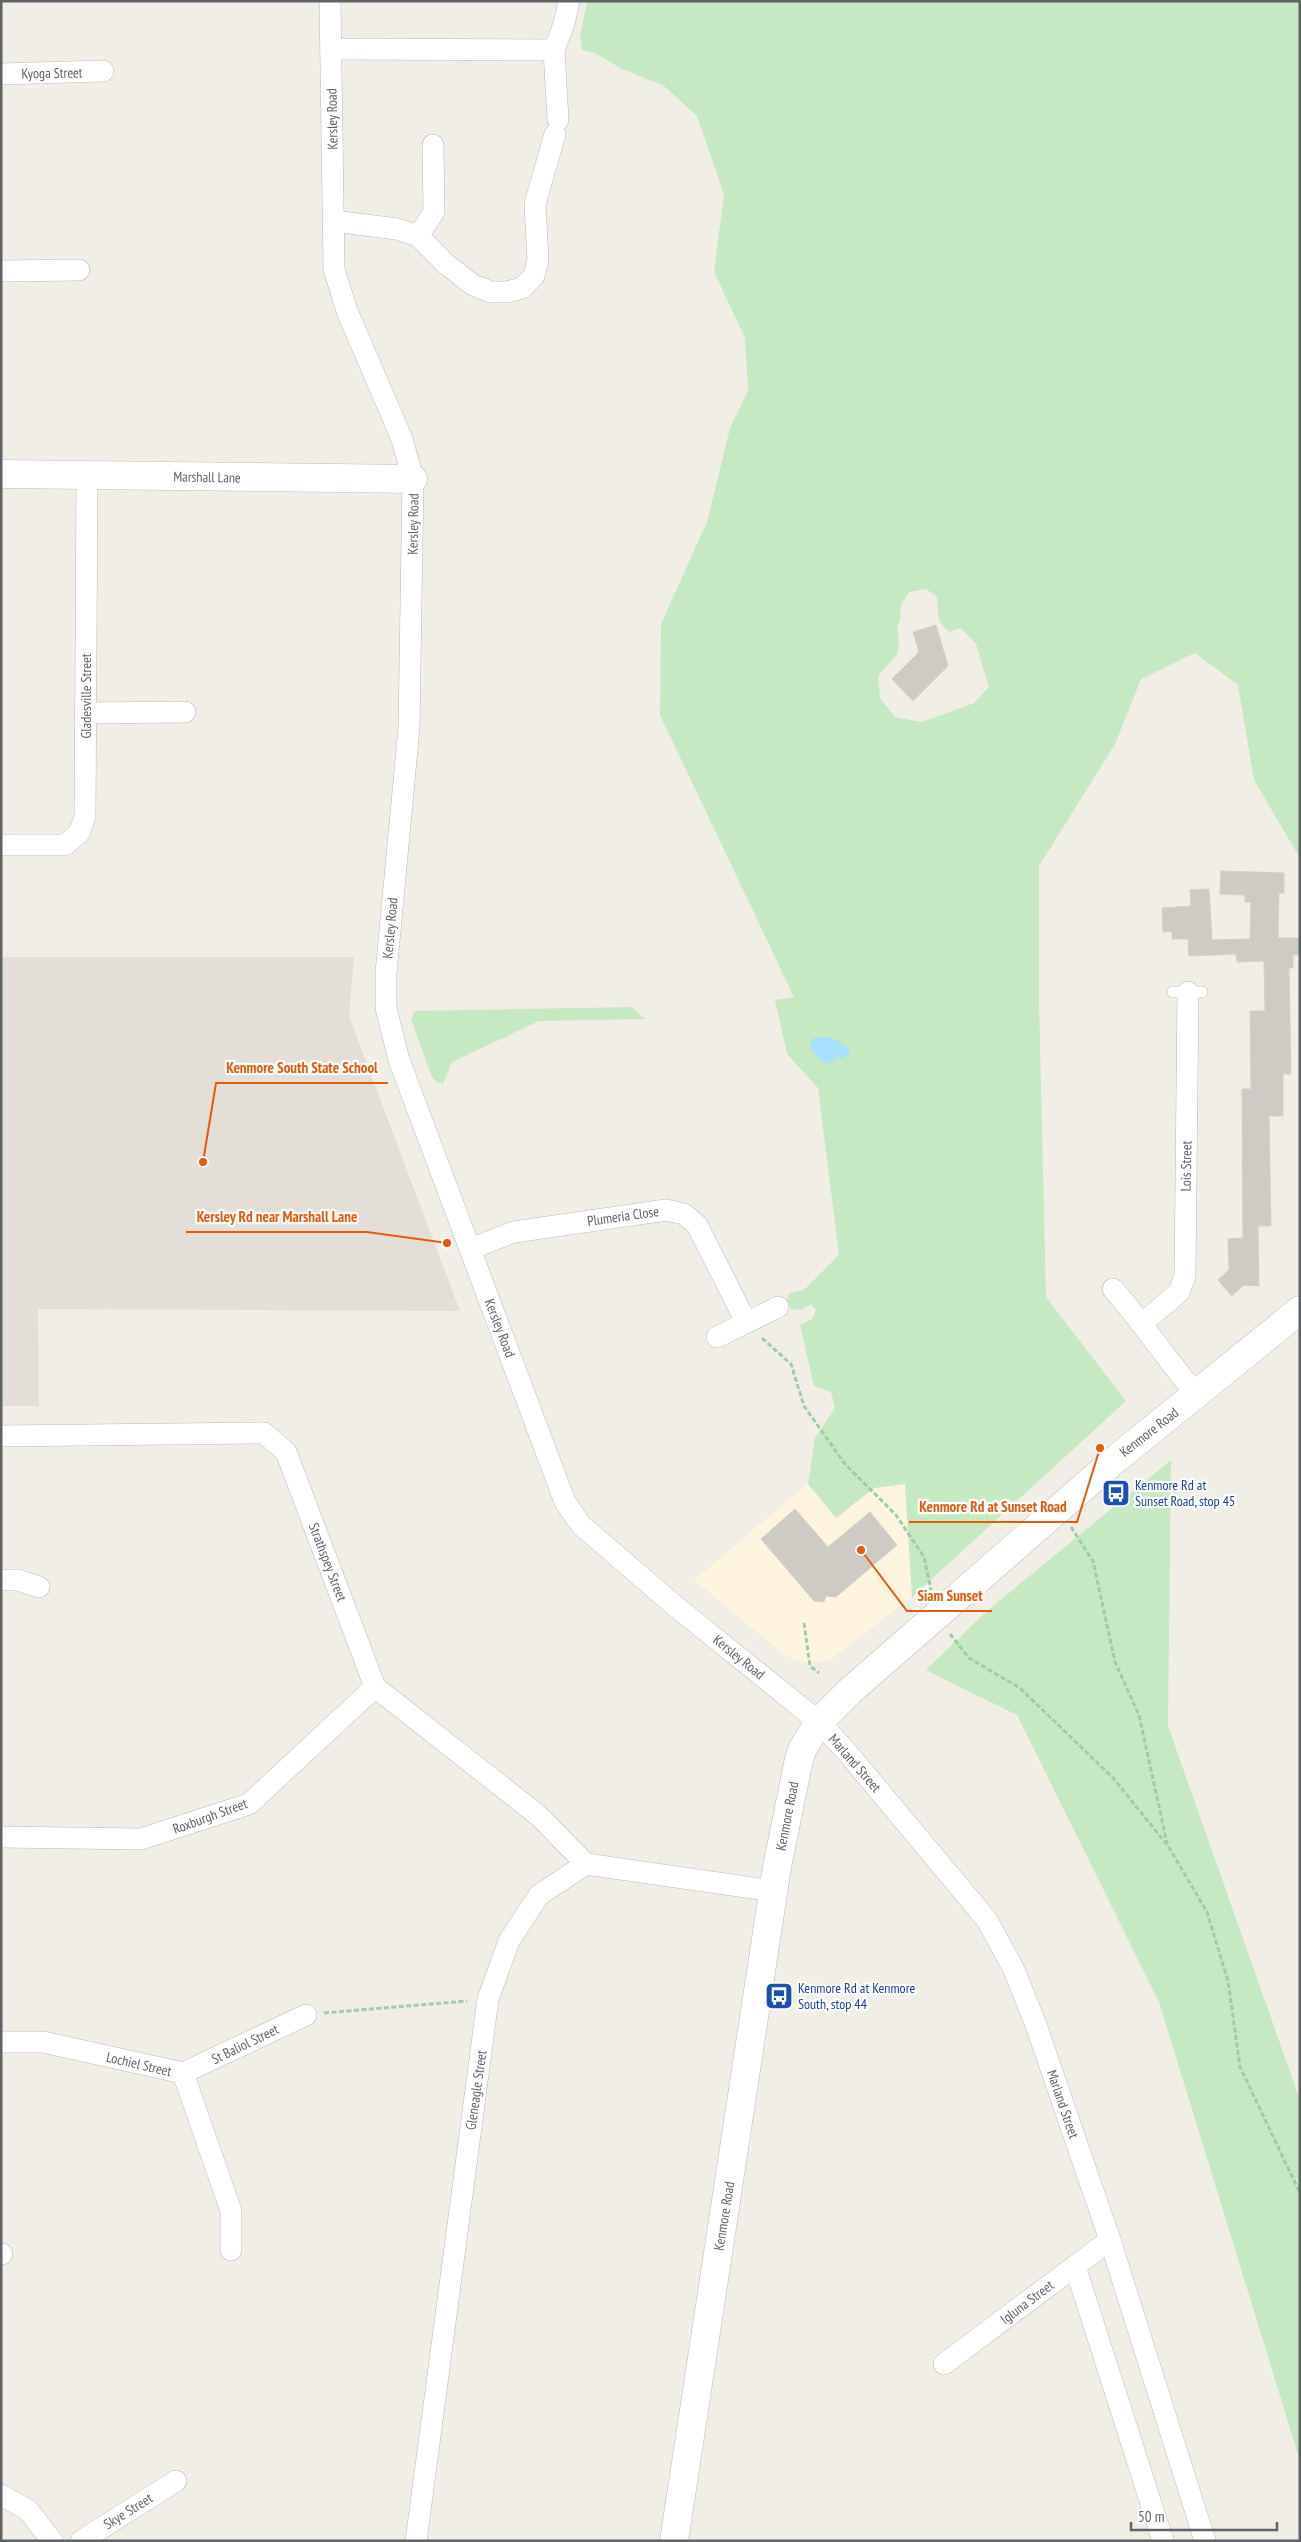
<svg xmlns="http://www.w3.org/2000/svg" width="1301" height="2542" viewBox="0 0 1301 2542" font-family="'PT Sans Narrow',sans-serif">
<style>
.commercial{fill:#fff4dd}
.education{fill:#e3dfd7}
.green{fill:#c5eac1;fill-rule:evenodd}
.water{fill:#a8e1ff}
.building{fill:#cecbc5;stroke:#d6cfc4}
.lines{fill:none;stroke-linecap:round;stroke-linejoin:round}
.lane-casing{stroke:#b7babe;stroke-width:12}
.street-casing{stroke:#b7babe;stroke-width:22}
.secondary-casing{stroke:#b7bcc1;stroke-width:29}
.path{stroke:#9bcea5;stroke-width:3;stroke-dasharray:5 2.5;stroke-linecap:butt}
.lane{stroke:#fff;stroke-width:11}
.street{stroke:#fff;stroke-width:21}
.secondary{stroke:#fff;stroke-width:28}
.labels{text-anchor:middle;stroke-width:4.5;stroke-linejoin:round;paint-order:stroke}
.street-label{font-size:14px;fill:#5e6368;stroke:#fff}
.transit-label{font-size:14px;fill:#164399;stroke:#fff;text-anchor:start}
.leader{fill:none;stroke:#e8590c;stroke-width:2}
.callout-dot{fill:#e8590c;stroke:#fff;stroke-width:2}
.callout-label{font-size:15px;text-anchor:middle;font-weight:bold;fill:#e8590c;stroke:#fff;stroke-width:4.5;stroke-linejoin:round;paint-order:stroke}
</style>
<rect width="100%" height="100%" fill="#f1eee6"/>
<polygon class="commercial" points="808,1484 836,1518 874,1488 905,1484 912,1597 828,1661 805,1663 785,1655 694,1580"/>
<polygon class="education" points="1,957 354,957 349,1016 460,1311 38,1309 39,1406 1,1406"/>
<g class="green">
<path d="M587,1H1300V858L1254,780L1238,685L1195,653L1141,679L1115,744L1039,866V1002L1046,1297L1126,1401L912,1597L905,1484L874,1488L836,1518L808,1484L815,1438L835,1408L831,1392L814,1386L800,1325L812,1319L816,1310L811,1304L802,1310L791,1309L786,1302L789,1293L804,1290L839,1255L818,1088L787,1054L775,1000L794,997L660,715L661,624L707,522L730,428L748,391L745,338L714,272L724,194L697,116L664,86L620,68L595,53L582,50L580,36ZM926,589L937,597L939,621L949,632L961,628L976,644L989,687L974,703L922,722L895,717L880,698L878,676L898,653L899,641L897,628L900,620L901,605L909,592Z"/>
<polygon points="632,1007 645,1019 539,1021 452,1062 443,1084 436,1082 432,1077 411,1019 415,1011"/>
<polygon points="1171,1460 1168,1726 1300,2100 1300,2461 1159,2002 1017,1715 926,1670 988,1610"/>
</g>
<polygon class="water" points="816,1037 831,1037 850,1049 849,1054 842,1059 838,1057 828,1064 820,1060 810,1048 811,1040"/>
<g class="building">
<polygon points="936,625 948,666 913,701 892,679 919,652 913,632"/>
<polygon points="1221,871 1284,873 1284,893 1279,893 1278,938 1300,938 1300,955 1293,955 1293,968 1289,968 1291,1074 1283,1074 1283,1116 1269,1116 1271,1226 1258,1226 1259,1286 1244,1285 1232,1296 1218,1280 1229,1270 1228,1239 1243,1238 1242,1089 1251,1089 1250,1011 1265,1011 1264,961 1237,962 1236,954 1189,956 1188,939 1172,939 1172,931 1163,932 1162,908 1191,906 1190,890 1209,889 1212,940 1250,939 1251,902 1245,902 1245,895 1220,894"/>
<polygon points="795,1509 828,1547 870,1512 897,1545 836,1597 826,1596 824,1602 814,1601 761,1539"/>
</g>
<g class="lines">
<defs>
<polyline id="lane" points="1173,992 1202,992"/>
<g id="street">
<polyline points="330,1 334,269 347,311 402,439 413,479 409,728 386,973 386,1008 399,1060 565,1502 581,1525 674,1605 819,1722 846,1751 987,1920 1014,1970 1036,2025 1110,2240 1205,2541"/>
<polyline points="331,49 554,50"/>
<polyline points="1,74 103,71"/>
<polyline points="558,120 554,50 564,24 569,1"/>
<polyline points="334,221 397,229 418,236 446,264 473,285 491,292 507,292 522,288 534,276 538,260 535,204 555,134"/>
<polyline points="418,236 434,212 433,145"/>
<polyline points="1,271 79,270"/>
<polyline points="85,713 185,712"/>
<polyline points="1,845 65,845 79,833 85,817 87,475"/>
<polyline points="470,1249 514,1232 666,1210 684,1214 697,1225 746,1322"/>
<path d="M1113,1289C1143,1323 1167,1360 1196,1394"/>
<polyline points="1143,1323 1179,1292 1185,1276 1188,992"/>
<polyline points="717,1337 778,1307"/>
<polyline points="1,1436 264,1433 286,1452 375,1687 539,1816 586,1864"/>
<polyline points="1,1580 18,1580 39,1587"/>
<polyline points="1,1837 141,1839 249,1804 375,1687"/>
<polyline points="1,2042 43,2042 183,2073 231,2211 231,2250"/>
<polyline points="183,2073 306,2015"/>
<polyline points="1,2254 2,2254"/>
<polyline points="1075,2266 1163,2541"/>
<polyline points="944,2364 1110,2240"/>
<polyline points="1,2495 28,2510 52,2541"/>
<polyline points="81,2541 176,2481"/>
<polyline points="416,2541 488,1999 509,1941 539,1895 586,1864 773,1891"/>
</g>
<g id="secondary">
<polyline points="1,474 413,479"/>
<polyline points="674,2541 777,1867 799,1759 803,1748 819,1722 850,1691 1117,1458 1300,1310"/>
</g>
</defs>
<use href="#lane" class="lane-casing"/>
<use href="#street" class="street-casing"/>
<use href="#secondary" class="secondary-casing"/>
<g class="path">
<polyline points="762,1338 791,1364 804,1406 845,1464 896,1515 924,1557 931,1590"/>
<polyline points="1071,1527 1093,1561 1115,1662 1139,1715 1167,1843"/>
<polyline points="804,1623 810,1666 819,1673"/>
<polyline points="950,1634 969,1658 1020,1688 1114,1779 1168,1846 1207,1912 1228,1981 1240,2067 1300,2193"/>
<polyline points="324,2013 467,2001"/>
</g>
<use href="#lane" class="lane"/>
<use href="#street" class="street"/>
<use href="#secondary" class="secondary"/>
</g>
<defs>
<symbol id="bus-square" viewBox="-11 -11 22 22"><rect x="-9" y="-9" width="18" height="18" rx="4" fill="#1a4fb4" stroke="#fff"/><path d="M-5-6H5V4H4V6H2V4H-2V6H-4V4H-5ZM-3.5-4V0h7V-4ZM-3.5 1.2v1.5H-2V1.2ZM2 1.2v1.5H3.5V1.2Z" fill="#fff"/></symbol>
</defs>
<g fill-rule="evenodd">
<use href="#bus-square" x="1100" y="1477" width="32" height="32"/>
<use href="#bus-square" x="763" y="1980" width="32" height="32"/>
</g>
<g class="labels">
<g class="street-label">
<text transform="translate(52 73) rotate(-1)" y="5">Kyoga Street</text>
<text transform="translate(332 119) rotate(-91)" y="5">Kersley Road</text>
<text transform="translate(207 477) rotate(1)" y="5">Marshall Lane</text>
<text transform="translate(413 524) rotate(-89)" y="5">Kersley Road</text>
<text transform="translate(86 696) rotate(-90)" y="5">Gladesville Street</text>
<text transform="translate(390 928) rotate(-85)" y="5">Kersley Road</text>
<text transform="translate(1186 1166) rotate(-89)" y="5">Lois Street</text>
<text transform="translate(623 1216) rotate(-8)" y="5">Plumeria Close</text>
<text transform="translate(500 1328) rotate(69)" y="5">Kersley Road</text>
<text transform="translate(1149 1432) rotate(-38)" y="5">Kenmore Road</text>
<text transform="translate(328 1562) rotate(69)" y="5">Strathspey Street</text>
<text transform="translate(739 1657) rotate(39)" y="5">Kersley Road</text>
<text transform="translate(855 1763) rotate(49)" y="5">Marland Street</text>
<text transform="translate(210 1816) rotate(-20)" y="5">Roxburgh Street</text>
<text transform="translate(787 1816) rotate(-79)" y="5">Kenmore Road</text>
<text transform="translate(245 2044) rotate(-26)" y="5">St Baliol Street</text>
<text transform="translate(139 2064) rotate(13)" y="5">Lochiel Street</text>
<text transform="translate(476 2090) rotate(-82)" y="5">Gleneagle Street</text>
<text transform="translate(1063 2104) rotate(71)" y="5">Marland Street</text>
<text transform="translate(724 2216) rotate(-81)" y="5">Kenmore Road</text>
<text transform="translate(1027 2302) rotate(-37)" y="5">Igluna Street</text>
<text transform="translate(128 2511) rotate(-32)" y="5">Skye Street</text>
</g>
<g class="transit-label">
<text x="1135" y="1490">Kenmore Rd at<tspan x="1135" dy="16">Sunset Road, stop 45</tspan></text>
<text x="798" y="1993">Kenmore Rd at Kenmore<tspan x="798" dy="16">South, stop 44</tspan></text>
</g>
</g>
<path class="leader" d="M203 1162L216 1083H388M447 1243L367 1232H186M1100 1448L1077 1522H909M861 1550L907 1611H992"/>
<g class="callout-dot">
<circle cx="203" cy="1162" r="5"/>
<circle cx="447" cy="1243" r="5"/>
<circle cx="1100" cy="1448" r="5"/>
<circle cx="861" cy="1550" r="5"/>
</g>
<g class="callout-label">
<text x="302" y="1073">Kenmore South State School</text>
<text x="277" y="1222">Kersley Rd near Marshall Lane</text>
<text x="993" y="1512">Kenmore Rd at Sunset Road</text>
<text x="950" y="1601">Siam Sunset</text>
</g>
<rect width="1301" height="2542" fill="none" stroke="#5e6368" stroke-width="5"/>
<path d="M1131 2522v8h146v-8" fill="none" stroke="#5e6368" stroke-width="2.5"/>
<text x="1138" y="2522" font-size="15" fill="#5e6368" stroke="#ffffff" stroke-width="4" paint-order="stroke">50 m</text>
</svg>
